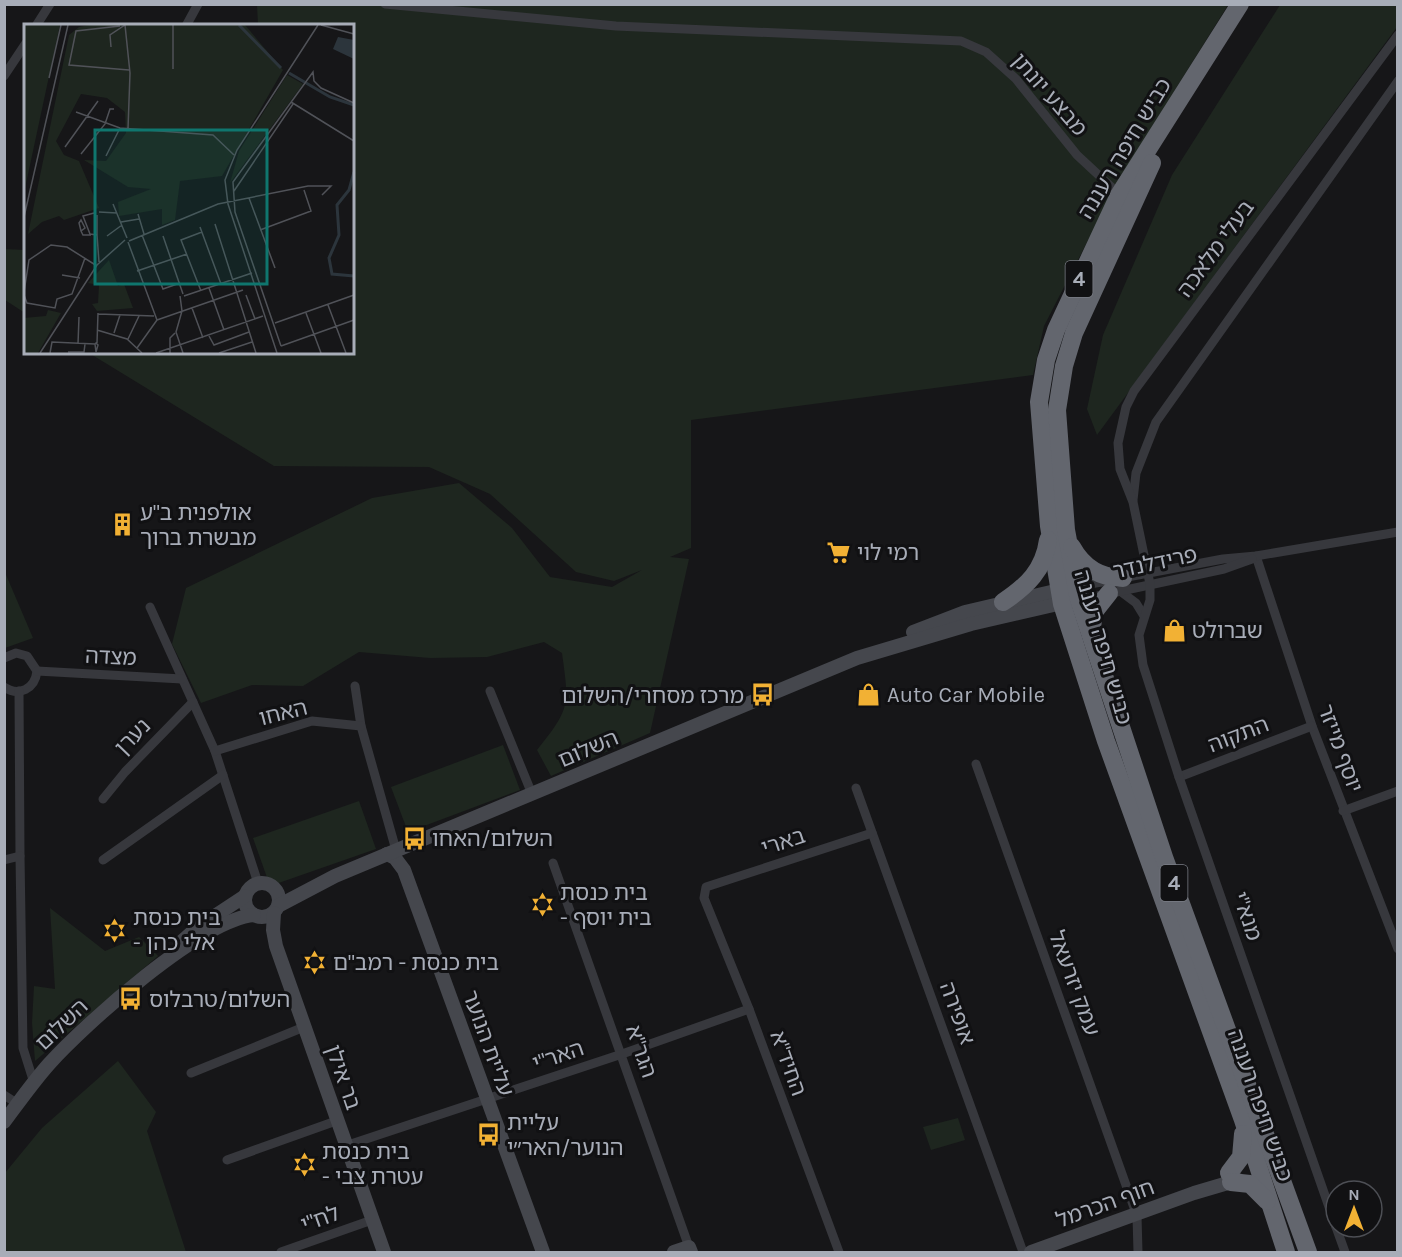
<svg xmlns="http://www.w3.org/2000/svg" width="1402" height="1257" viewBox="0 0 1402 1257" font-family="Karla,'Noto Sans Hebrew',sans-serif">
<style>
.green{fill:#1e261f}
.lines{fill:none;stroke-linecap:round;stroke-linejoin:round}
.street{stroke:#37383d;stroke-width:9}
.secondary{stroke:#45474d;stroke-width:14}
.highway{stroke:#63666e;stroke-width:18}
.labels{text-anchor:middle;stroke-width:6;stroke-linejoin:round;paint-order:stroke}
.shield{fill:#111113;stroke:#7b7e86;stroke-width:1.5}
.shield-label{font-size:21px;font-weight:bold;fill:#a8adb8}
.street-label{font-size:22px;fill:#a8adb8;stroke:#111113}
.poi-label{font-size:22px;fill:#a8adb8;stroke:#111113;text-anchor:start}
.inset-river{fill:none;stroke:#2c353c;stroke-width:3}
.inset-road{fill:none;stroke:#505258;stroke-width:1.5}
.view{fill:#0f766e;fill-opacity:0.15;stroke:#0f766e;stroke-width:3}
.inset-edge{fill:none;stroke:#a8adb8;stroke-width:3}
</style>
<rect width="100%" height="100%" fill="#161618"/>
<g class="green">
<path d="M257,5H1228L1120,178L1044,326L1033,375L691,420V548L670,557L689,559L650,733L551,776L537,750C571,708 569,705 562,653L544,642L487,657L430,658L359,652L303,686L252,685L201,703L172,644L186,588L372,498L459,483L512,528L550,577L612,587L642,570L614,581L576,572L490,494L429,467L274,466L89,353L352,352V26L258,25Z"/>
<polygon points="1280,5 1397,5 1397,27 1097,435 1087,409 1103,335 1172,175"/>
<polygon points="4,249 25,250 25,313 5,300"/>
<polygon points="4,570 33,638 5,648 4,648"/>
<polygon points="503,745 520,790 408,832 391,787"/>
<polygon points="359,801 376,849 270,886 253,838"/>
<polygon points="50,908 105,951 139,937 158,956 35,1061 32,1023 34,986 55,989"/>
<polygon points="118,1061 156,1112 147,1131 186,1252 5,1252 5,1173 42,1128"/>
<polygon points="958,1118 965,1140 931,1150 923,1127"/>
</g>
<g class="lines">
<g class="street">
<polyline points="385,4 616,26 961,41 986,52 1016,79 1077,155 1120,195"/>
<polyline points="36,26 50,4"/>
<polyline points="186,26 198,4"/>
<polyline points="4,76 26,43"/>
<polyline points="1133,500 1136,473 1156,422 1398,81"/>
<polyline points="1256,556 1312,726 1398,949"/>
<polyline points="1122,578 1223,559 1256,556 1398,532"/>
<polyline points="1077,586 1108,581"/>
<polyline points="1120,591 1136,603 1144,616"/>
<polyline points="1079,600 1224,569 1252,559"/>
<polyline points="150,607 215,751 258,883"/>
<path d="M4,658L16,653L27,656L37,671C35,689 19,697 4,687"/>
<polyline points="37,671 182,679"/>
<polyline points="355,686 361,726 396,850"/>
<polyline points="19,691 20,856"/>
<polyline points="490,691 532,794"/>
<polyline points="215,751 312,721 361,726"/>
<polyline points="976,764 1137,1216 1138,1252"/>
<polyline points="1179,777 1312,726"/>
<polyline points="856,788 1023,1252"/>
<polyline points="103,799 125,772 193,702"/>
<polyline points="1343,811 1398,791"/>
<polyline points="4,860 20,856 23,1048 34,1083"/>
<polyline points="103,860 223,775"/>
<polyline points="553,863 689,1247"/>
<polyline points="191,1073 304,1027"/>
<polyline points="4,1095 18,1104"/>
<polyline points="345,1146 622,1054 749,1009"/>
<polyline points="227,1160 336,1121"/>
<polyline points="1336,1227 1179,777 1143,665 1139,635 1150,600 1150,584 1133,502 1120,469 1118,443 1126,407 1134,391 1398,35"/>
<polyline points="1336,1227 1345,1252"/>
<polyline points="281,1252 372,1220"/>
<polyline points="839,1252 749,1009 704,898 706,887 872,833"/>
</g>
<g class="secondary">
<polyline points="913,632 965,612 1068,588"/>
<polyline points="387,854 395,858 404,870 543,1252"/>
<circle cx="262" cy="900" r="17"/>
<polyline points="278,906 335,876 857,658 971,624 1071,601"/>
<polyline points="274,913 273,930 276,946 384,1252"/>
<polyline points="179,944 198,927 245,896"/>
<path d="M4,1122C19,1102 33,1082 49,1064C86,1023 201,920 254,915"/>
<polyline points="674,1252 689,1247 691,1252"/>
<polyline points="1031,1252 1194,1193 1238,1180"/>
</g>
<g class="highway">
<polyline points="1240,4 1119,195 1056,330 1046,360 1039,402 1049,526 1062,604 1106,741 1243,1120 1286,1252"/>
<polyline points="1152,163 1074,333 1064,366 1057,410 1066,530 1079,600 1164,857 1308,1252"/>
<path d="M1072,547C1083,567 1100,578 1123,578"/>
<path d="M1003,602C1027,586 1044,570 1048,540"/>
<polyline points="1091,635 1094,612 1109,593"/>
<polyline points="1229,1173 1241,1157 1243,1134"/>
<polyline points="1231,1182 1250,1184 1267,1201"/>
</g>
</g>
<defs>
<symbol id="building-bare" viewBox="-9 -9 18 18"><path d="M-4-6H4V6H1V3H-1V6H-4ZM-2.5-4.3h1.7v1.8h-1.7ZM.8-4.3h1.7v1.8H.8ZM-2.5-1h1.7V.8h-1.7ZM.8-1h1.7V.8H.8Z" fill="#f2b134" stroke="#111113" stroke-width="2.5" paint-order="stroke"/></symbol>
<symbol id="supermarket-bare" viewBox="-9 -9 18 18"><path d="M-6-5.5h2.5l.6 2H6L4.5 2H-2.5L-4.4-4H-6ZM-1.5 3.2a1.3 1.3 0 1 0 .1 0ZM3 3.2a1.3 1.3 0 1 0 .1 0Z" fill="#f2b134" stroke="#111113" stroke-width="2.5" paint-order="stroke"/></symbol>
<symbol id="shop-bare" viewBox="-9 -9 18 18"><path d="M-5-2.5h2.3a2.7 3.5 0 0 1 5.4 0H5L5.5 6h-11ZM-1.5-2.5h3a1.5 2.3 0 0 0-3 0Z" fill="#f2b134" stroke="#111113" stroke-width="2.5" paint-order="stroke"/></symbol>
<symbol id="bus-bare" viewBox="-9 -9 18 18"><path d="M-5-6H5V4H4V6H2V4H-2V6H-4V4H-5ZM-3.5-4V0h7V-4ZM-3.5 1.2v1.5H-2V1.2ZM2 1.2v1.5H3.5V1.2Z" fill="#f2b134" stroke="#111113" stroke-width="2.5" paint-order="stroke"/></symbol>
<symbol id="synagogue-bare" viewBox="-9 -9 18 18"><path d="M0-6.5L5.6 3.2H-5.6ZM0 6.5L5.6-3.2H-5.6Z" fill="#f2b134" stroke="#111113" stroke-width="2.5" paint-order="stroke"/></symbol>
</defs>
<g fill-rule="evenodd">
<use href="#building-bare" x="106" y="508" width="33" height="33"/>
<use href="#supermarket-bare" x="822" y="536" width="33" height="33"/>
<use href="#shop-bare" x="1158" y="614" width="33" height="33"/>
<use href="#shop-bare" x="852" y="678" width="33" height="33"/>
<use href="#bus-bare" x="746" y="678" width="33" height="33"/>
<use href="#bus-bare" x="398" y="822" width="33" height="33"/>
<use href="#synagogue-bare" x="526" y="888" width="33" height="33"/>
<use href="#synagogue-bare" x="98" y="914" width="33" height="33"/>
<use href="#synagogue-bare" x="298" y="946" width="33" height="33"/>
<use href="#bus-bare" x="114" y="982" width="33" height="33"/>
<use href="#bus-bare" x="472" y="1118" width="33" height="33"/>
<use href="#synagogue-bare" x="288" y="1148" width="33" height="33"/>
</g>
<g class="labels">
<g class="shield">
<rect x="1065.5" y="261" width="27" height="36" rx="4.5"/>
<rect x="1160.5" y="865" width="27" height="36" rx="4.5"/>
</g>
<g class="shield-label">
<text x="1079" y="286">4</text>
<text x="1174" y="890">4</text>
</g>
<g class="street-label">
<text transform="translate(1050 94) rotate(49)" y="8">מבצע יונתן</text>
<text transform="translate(1124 148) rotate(-59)" y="8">כביש חיפה רעננה</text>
<text transform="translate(1215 248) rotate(-54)" y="8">בעלי מלאכה</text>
<text transform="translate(1155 562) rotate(-12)" y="8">פרידלנדר</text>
<text transform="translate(1104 647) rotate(74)" y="8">כביש חיפה רעננה</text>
<text transform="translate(111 656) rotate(3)" y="8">מצדה</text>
<text transform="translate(283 712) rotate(-14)" y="8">האחו</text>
<text transform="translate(1238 734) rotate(-21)" y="8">התקוה</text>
<text transform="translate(132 736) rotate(-46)" y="8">נערן</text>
<text transform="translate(588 748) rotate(-23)" y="8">השלום</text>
<text transform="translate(1341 748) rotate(70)" y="8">יוסף מייזר</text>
<text transform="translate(783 841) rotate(-18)" y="8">בארי</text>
<text transform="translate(1248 916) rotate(71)" y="8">מנא"י</text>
<text transform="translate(1075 983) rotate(70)" y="8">עמק יזרעאל</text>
<text transform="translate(958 1013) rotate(70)" y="8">אופירה</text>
<text transform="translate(61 1024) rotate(-44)" y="8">השלום</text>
<text transform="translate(489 1043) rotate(70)" y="8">עליית הנוער</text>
<text transform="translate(642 1051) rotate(71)" y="8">הגר"א</text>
<text transform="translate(558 1055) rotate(-19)" y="8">האר"י</text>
<text transform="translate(789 1063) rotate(70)" y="8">החיד"א</text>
<text transform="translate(344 1077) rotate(71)" y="8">בר אילן</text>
<text transform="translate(1261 1105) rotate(71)" y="8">כביש חיפה רעננה</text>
<text transform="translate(1105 1203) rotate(-20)" y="8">חוף הכרמל</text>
<text transform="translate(320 1218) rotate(-20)" y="8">לח"י</text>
</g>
<g class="poi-label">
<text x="140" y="520">אולפנית ב"ע<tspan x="140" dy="25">מבשרת ברוך</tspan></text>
<text x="857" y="560">רמי לוי</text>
<text x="1192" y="638">שברולט</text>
<text x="887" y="702">Auto Car Mobile</text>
<text x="744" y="703" text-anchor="end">מרכז מסחרי/השלום</text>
<text x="432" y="846">השלום/האחו</text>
<text x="560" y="900">בית כנסת<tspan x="560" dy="25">- בית יוסף</tspan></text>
<text x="133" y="925">בית כנסת<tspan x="133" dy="25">- אלי כהן</tspan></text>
<text x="333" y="970">בית כנסת - רמב"ם</text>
<text x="149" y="1007">השלום/טרבלוס</text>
<text x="507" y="1130">עליית<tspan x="507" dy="25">הנוער/האר״י</tspan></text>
<text x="322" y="1159">בית כנסת<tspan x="322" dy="25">- עטרת צבי</tspan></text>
</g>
</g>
<g transform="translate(24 24)">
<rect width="330" height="330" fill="#161618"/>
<path d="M0,1H36L0,169ZM65,1H221L259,46L198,152L156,157L151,196L138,201V185L95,192L94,178L127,165L104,163L60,136L82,137L102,109L101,88L83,74L57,70L32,117L40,131L55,137L75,184L40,196L35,192L18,198L4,210L45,11L55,3ZM263,51L279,60L206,159L215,127ZM85,236L94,262L100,260L109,284L73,287L68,280L74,279L75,261L64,259ZM41,282L14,329H0V294L22,292L24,286L37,289Z" fill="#1e261f"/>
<path d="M314,13L330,16V35L309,25Z" fill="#2c353c"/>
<path class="inset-river" d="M215,1L257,44M265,49L306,73L330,81M330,148L325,166L313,181L315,211L305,234L308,250L330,252"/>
<path class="inset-road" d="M297,1L330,10M96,2L52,7L45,41L105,46M87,23L86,11L101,1L106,49L104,105M149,45V1M25,54L37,1M267,78L330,117M52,88L96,104L189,111L210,131M41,123L74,77M57,130L81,100L86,85H90M82,132L96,104M210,167L269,80M225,174L251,244M89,180L103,214M75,188L93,189M70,189L59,192L66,210L73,211L75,238M114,190L120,210M73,191V211M0,193L44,1M97,198L115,195M191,200L232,329M176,203L197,260M236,206L287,187L280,166M57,207L61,204L57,196L55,199L57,207L59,211H67M118,211L139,265L156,259M83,212L98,201M139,212L159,270M105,217L194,180L284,162H307L298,171M104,218L133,296M113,247L163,230M38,251L56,254M185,264L200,306M177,267L157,216L178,208M0,268L5,236L27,221L43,223L73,242M0,271L3,279L31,284L33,275L48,270L61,234M222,271L231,295M156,272L158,287L152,308L159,329M160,272L228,249M304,281L322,329M168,284L179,314M282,289L297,329M74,290L130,292M133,296L219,266M251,299L330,271M73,306L103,315L118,329M90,309L96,291M185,312L190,321L225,308M104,315L115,292M72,319L74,321L72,328L71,320ZM73,319L74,289M54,320L55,293M257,322L211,188L209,158L289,48L290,57L297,64L330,79M257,322L330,296M113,324L133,296M44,328H60L61,320M16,329L73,241L101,216M26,329L28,318L71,320M132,329L239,292M146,329V314L151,309M195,329L228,318M253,329L204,180L201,156L213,126L294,1"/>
<path class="view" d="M71,106H243V260H71Z"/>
<rect width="330" height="330" class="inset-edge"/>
</g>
<rect width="1402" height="1257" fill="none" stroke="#a8adb8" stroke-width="12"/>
<g transform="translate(1354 1209)"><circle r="28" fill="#111113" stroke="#4d4f55" stroke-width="1.5"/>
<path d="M0-4.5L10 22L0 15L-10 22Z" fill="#f2b134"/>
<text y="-9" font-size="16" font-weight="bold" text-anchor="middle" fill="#a8adb8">N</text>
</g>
</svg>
